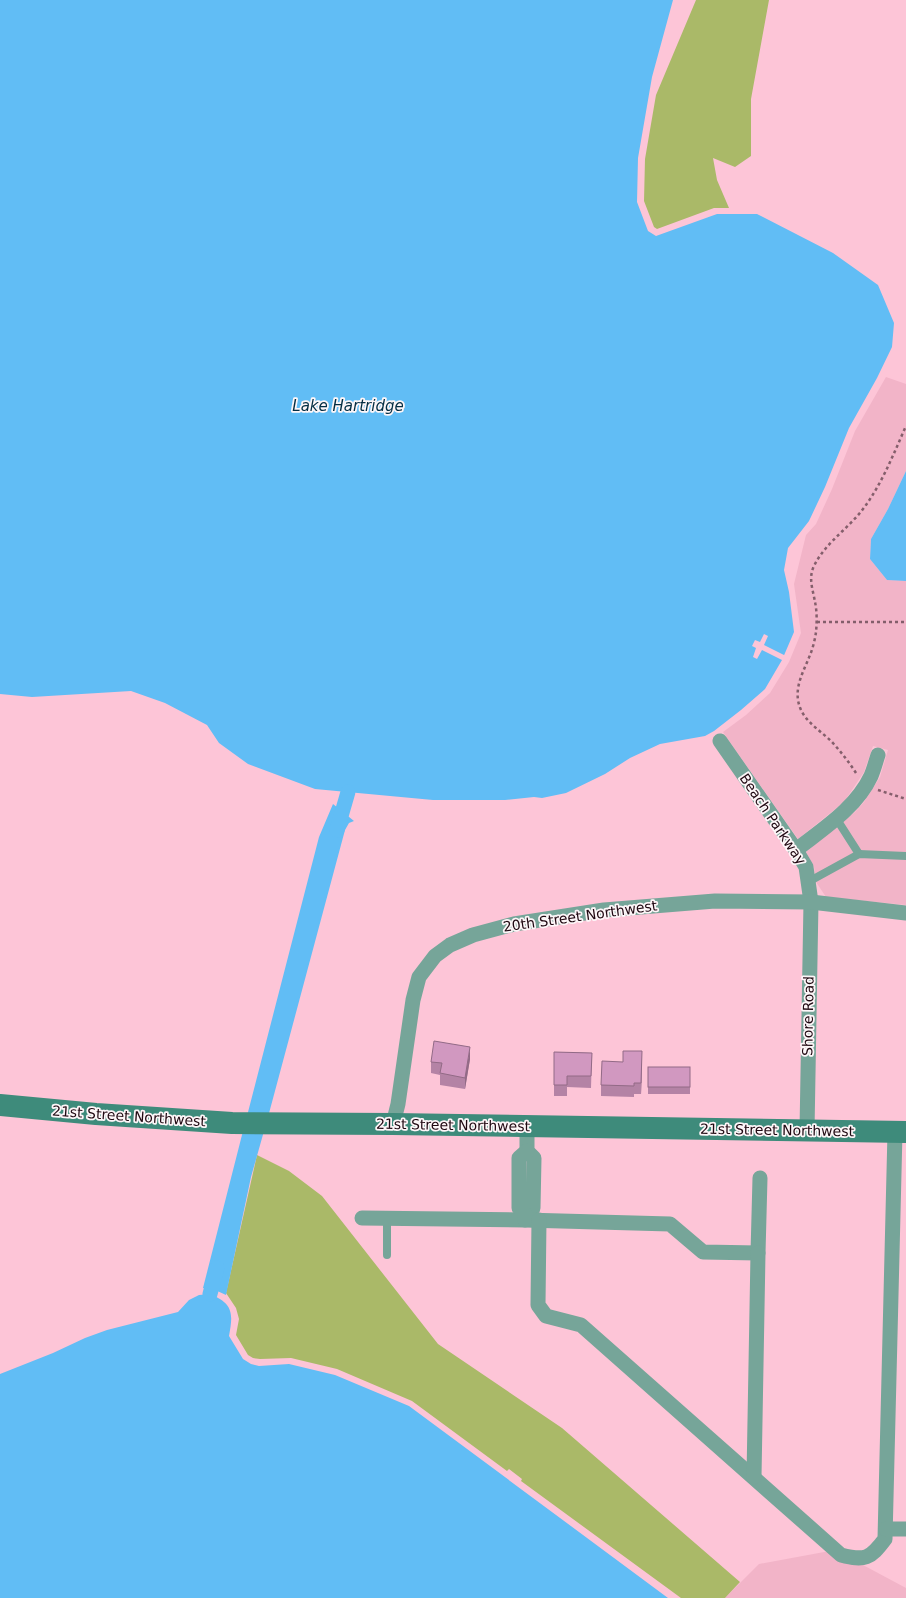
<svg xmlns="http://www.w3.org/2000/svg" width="906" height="1598" viewBox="0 0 906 1598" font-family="'DejaVu Sans',sans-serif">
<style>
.built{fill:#f2b4c8}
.green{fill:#aab968}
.water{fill:#61bdf5}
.pier{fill:#fdc5d7}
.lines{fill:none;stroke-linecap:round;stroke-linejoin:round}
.canal{stroke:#61bdf5;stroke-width:15}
.path{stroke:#845e6b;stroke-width:2.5;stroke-dasharray:3 3;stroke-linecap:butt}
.lane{stroke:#76a599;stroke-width:8}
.street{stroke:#76a599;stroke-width:15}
.secondary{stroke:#3e8b7b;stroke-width:22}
.wall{fill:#b483a5}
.shaded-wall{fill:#926a86}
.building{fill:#d198c0;stroke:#926a86}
.labels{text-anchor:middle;stroke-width:3.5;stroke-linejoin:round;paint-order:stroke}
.street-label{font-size:14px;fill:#1f0811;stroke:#fdf6f8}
.water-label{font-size:15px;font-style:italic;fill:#032d43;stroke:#fdf6f8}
</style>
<rect width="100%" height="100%" fill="#fdc5d7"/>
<g class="built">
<polygon points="886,377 906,384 906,471 888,509 871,539 870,559 887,580 906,581 906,905 826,897 816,882 814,867 806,852 855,812 864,802 880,777 888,750 873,746 864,772 844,802 798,839 723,732 746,715 770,693 789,662 801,633 794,584 806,535 816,524 832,489 855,431"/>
<polygon points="835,1550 906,1588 906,1598 725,1598 759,1564"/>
</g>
<g class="green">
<polygon points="696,0 769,0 751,99 751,156 735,167 713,158 717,180 729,208 714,208 657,229 654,227 644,201 645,159 656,95"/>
<polygon points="257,1155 289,1171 322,1196 438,1344 562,1428 740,1582 725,1598 681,1598 521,1481 522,1479 509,1469 507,1471 412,1401 337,1369 291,1358 260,1359 253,1358 248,1355 236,1335 239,1319 236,1308 226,1293"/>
</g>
<g class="water">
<polygon points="0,0 673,0 652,77 638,158 637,202 648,231 656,236 717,214 757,214 833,253 878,285 894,323 892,347 877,378 849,428 825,487 809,521 788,548 784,570 789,592 794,632 782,660 765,689 741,710 714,731 705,736 660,744 630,758 605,774 566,793 542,798 534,797 505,800 433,800 315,789 248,764 219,743 207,725 165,703 131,691 32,697 0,694"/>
<polygon points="906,471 906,581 887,580 870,559 871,539 888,509"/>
<polygon points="333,804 354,821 349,823 345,830 268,1117 247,1116 319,837"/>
<polygon points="243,1131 264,1131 251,1177 226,1295 213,1289 203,1288"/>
<path d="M210,1294C234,1304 233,1314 229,1336L243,1359L251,1364L259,1366L289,1364L335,1375L409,1406L668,1598H0V1374L53,1353L85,1338L107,1330L178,1312L189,1300L199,1295Z"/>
</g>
<polygon class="pier" points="764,634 768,636 764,645 786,656 784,661 762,650 757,659 753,657 756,648 752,646 755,640 760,642"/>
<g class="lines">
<g class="canal">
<polyline points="337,830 348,792"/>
<polyline points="210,1294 217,1268"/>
</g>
<g class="path">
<polyline points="817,622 906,622"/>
<path d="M856,773C849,762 841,752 832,742C822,732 807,723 801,710C792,690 803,673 810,655C813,648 815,639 816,632C817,622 817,611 815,602C813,590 808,578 814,566C825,543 848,529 863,509C882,484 893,455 906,426"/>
<polyline points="878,790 906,799"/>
</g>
<g class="lane">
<polyline points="836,818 859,854"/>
<polyline points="808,882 859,854 906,856"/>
<polyline points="387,1255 387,1219"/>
</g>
<g class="street">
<polyline points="720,741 796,850 806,867 811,902 807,1131"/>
<path d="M796,850C824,828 856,808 871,776C874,769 876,761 878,755"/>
<polyline points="393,1124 398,1104 413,1000 419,977 435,956 450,945 473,935 514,924 604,910 715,901 811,902 906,913"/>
<polyline points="525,1214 533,1208 534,1158 527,1151 527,1126"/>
<polyline points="362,1218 525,1220 670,1224 703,1252 758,1253 760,1178"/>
<polyline points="525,1220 525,1214 519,1208 519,1158 527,1151"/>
<path d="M539,1220L538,1305L546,1316L581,1325L841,1555C865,1561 870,1559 885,1539L895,1132"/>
<polyline points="754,1477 758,1253"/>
<polyline points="886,1529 906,1529"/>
</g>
<polyline class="secondary" points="0,1105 96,1114 232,1123 393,1124 906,1132"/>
</g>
<g class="wall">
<polygon points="554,1052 592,1053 591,1088 567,1087 567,1096 554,1096"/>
<polygon points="470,1059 465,1089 440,1085 440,1075 431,1073 431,1062"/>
<polygon points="642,1063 641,1094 634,1094 634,1097 601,1096 601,1085"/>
<rect x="648" y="1067" width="42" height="27"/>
</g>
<g class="shaded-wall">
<polygon points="470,1047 470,1059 465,1089 465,1078"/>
<polygon points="642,1051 642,1063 641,1094 641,1083"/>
</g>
<g class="building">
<polygon points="434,1041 470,1047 465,1078 440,1073 442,1063 431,1062"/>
<polygon points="623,1051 642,1051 641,1083 634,1083 634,1086 601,1085 602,1061 623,1062"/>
<polygon points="554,1052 592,1053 591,1076 567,1076 567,1085 554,1085"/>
<rect x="648" y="1067" width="42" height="20"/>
</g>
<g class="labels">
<g class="street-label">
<text transform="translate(773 819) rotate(56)" y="5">Beach Parkway</text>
<text transform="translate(580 916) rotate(-8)" y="5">20th Street Northwest</text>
<text transform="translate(808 1016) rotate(-89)" y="5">Shore Road</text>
<text transform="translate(129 1116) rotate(4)" y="5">21st Street Northwest</text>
<text transform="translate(453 1125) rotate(1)" y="5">21st Street Northwest</text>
<text transform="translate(777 1130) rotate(1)" y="5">21st Street Northwest</text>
</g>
<g class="water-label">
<text x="348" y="411">Lake Hartridge</text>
</g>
</g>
</svg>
